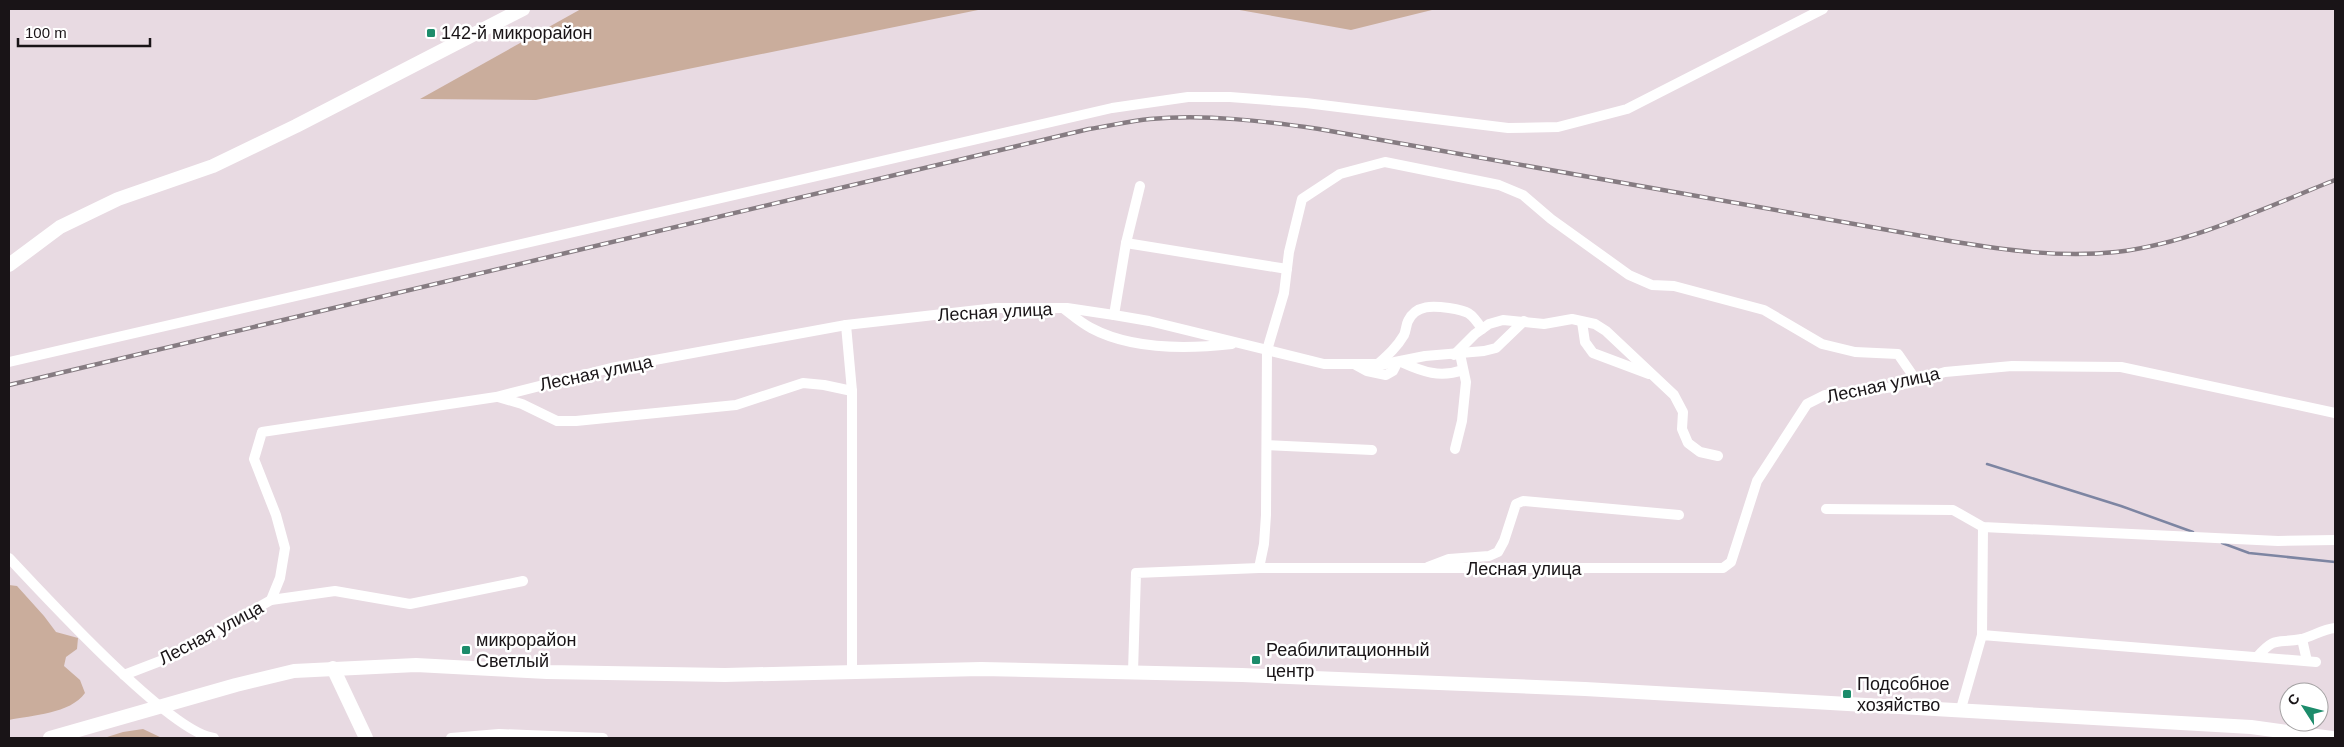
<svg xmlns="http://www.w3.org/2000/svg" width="2344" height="747" viewBox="0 0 2344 747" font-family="Helvetica,sans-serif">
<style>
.green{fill:#caad9c}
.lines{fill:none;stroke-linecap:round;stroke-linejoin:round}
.stream{stroke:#7d85a2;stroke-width:2.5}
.street{stroke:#fff;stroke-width:10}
.secondary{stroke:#fff;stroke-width:14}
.rail-casing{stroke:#867c82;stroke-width:4.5}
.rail{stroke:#fff;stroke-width:2.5;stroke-dasharray:8;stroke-linecap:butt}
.poi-dot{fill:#1c8c6b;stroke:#fff;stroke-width:2}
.labels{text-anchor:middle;stroke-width:5;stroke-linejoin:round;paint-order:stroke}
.poi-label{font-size:18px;fill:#191417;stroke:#fff;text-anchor:start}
.street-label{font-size:18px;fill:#191417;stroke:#fff}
</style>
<rect width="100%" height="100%" fill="#e8dae2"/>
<g class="green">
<polygon points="581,9 983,9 536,100 420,99"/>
<polygon points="1234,9 1436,9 1351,30"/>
<path d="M9,585L17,586L44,616L56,632L78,638L77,649L66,657L64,666L80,680L85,693C70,714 32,715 9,720Z"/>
<polygon points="143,729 162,738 104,738 123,732"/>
</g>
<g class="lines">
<g class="stream">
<polyline points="1987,464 2121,506 2193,532"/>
<polyline points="2222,543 2249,553 2335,562"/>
</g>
<g class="street">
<polyline points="1126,243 1287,269"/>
<path d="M1063,308C1072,315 1081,323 1091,328C1132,350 1188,349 1232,344"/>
<polyline points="1114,315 1126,243 1140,186"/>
<polyline points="1582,322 1585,342 1593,353 1649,374"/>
<polyline points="846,325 852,391 852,673"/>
<polyline points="1454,355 1475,334 1489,324 1503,320 1544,324 1572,319 1595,324 1606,331 1674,395 1683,412 1682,429 1688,443 1700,452 1718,456"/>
<polyline points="9,362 1112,108 1188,97 1230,97 1306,103 1508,128 1558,127 1627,109 1823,9"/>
<path d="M1401,362C1423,372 1440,378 1463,370"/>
<path d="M1378,364C1388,355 1397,347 1404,335C1406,331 1406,325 1408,321C1416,304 1434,306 1449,308C1468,311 1471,312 1482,329"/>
<polyline points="1356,365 1367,371 1386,375 1393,371 1397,363"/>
<polyline points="498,397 522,404 557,421 576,421 736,405 803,383 824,385 852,391"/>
<polyline points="1267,445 1372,450"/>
<polyline points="1455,449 1462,421 1466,382 1460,354"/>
<polyline points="1826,509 1953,510 1983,527 2278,541 2335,540"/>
<path d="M9,558C44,595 170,733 214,738"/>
<polyline points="1428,567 1449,559 1489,556 1498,552 1504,541 1516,504 1523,501 1679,515"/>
<polyline points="1259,568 1264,544 1266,515 1267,350 1284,293 1289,252 1302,199 1340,174 1385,162 1499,185 1523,195 1551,219 1629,275 1652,285 1674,286 1764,310 1822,344 1855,352 1898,354 1916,380"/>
<polyline points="271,600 335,591 410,604 523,581"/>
<polyline points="1982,635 1983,527"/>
<polyline points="2302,639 2307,661"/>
<path d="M2257,657C2276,635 2277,644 2302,639C2313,636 2323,629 2335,628"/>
<polyline points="1133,672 1136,573 1259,568 1723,568 1731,562 1757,481 1807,404 1825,395 1894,387 1945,372 2012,366 2121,367 2335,413"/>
<polyline points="124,675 176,655 271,600 280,578 285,548 276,515 254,459 262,432 496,397 611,368 846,325 996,308 1067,308 1114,315 1149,321 1324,364 1385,364 1425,356 1484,351 1496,348 1524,321"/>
<polyline points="1960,712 1982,635 2316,662"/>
<polyline points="451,738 499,734 603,738"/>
</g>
<g class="secondary">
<polyline points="9,265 60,227 118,199 213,166 296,126 523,9"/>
<polyline points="333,668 366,738"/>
<polyline points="50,738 236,685 294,671 416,665 547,672 725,675 981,669 1242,675 1585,689 2251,727 2332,738"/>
</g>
<defs>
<path id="rail" d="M9,385L1089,129C1109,126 1130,121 1150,119C1207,114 1263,121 1319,129L1950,241C2004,250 2061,258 2116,252C2192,243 2264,208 2335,180"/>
</defs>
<use href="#rail" class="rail-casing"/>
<use href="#rail" class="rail"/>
</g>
<g class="poi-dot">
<rect x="426" y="28" width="10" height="10" rx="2.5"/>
<rect x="461" y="645" width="10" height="10" rx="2.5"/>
<rect x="1251" y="655" width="10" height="10" rx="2.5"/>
<rect x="1842" y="689" width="10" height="10" rx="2.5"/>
</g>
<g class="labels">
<g class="poi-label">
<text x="441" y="39">142-й микрорайон</text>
<text x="476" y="646">микрорайон<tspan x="476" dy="21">Светлый</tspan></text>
<text x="1266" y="656">Реабилитационный<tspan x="1266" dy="21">центр</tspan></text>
<text x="1857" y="690">Подсобное<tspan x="1857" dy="21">хозяйство</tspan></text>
</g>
<g class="street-label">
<text transform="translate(995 312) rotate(-3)" y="6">Лесная улица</text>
<text transform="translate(596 373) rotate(-12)" y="6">Лесная улица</text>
<text transform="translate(1883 385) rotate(-12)" y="6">Лесная улица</text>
<text x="1524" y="575">Лесная улица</text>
<text transform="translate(211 633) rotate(-28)" y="6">Лесная улица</text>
</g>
</g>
<rect width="2344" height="747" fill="none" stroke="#191417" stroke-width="20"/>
<g transform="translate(2304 707) rotate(306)"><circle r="24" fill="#ffffff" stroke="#a3a1a2"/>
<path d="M0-4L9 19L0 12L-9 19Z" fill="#1c8c6b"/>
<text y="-8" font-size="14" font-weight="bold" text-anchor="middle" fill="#191417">С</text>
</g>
<path d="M18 38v8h132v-8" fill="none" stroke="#191417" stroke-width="2.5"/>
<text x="25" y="38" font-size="15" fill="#191417" stroke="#ffffff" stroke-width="4" paint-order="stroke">100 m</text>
</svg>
